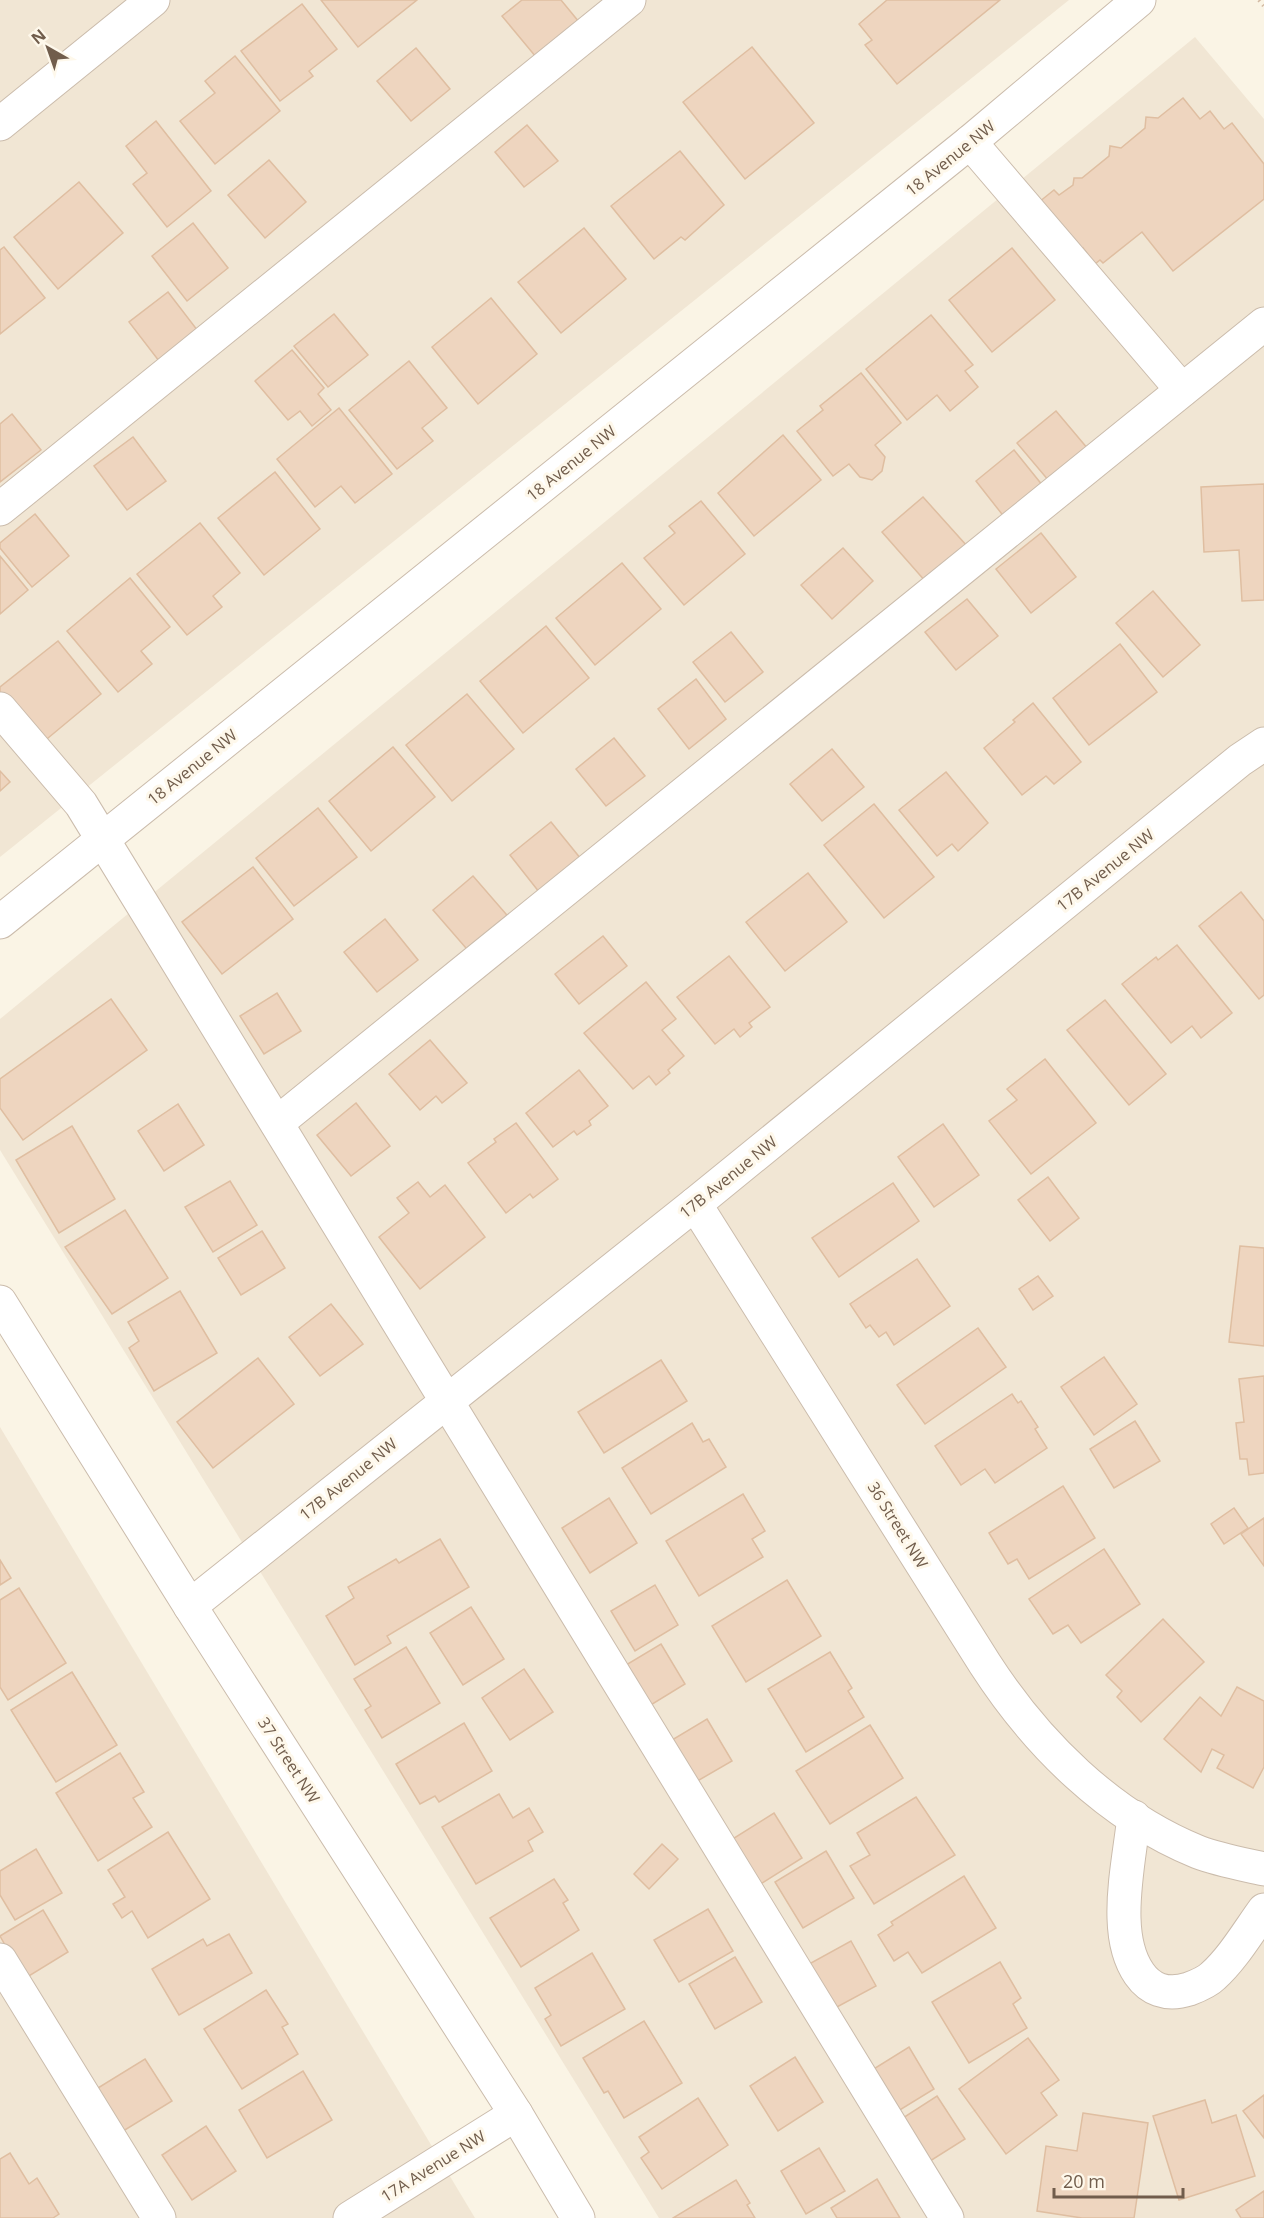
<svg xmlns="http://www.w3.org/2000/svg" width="1264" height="2218" viewBox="0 0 1264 2218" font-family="'Open Sans',sans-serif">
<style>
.residential{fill:#f1e6d4}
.building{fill:#eed5bf;stroke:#dfbea1;stroke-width:1.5}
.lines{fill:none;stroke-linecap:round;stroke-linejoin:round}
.minor-casing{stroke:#cbbcac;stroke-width:35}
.path{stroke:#d2b9a2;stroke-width:4;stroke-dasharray:1.5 4.5;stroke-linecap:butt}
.minor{stroke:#fff;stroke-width:33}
.labels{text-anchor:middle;stroke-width:6;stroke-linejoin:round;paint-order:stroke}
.street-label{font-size:16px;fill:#715d4c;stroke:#fef8eb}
</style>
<rect width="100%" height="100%" fill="#faf4e5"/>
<g class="residential">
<polygon points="0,0 1069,0 0,857"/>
<polygon points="1195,37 1264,119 1264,2218 659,2218 0,1150 0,1019"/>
<polygon points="0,1427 475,2218 0,2218"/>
</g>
<g class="building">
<polygon points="321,0 417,0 358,47"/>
<polygon points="522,0 561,0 579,22 536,57 502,16"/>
<polygon points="887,0 1000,0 897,84 865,45 872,40 859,24"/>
<polygon points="302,4 337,49 309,71 313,76 280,101 241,51"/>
<polygon points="752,47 814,123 745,179 683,102"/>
<polygon points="416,48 450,89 411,121 377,81"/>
<polygon points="235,56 280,111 215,164 180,121 215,93 205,81"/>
<polygon points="1183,98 1200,119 1210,111 1224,129 1232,123 1264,164 1264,199 1173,271 1142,232 1103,263 1100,260 1095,264 1083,248 1079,252 1039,202 1054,190 1059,195 1073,185 1074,178 1082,178 1109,156 1110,146 1121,148 1145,128 1146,117 1158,118"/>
<polygon points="156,121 211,191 167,227 133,184 147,173 126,146"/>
<polygon points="527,125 558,161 524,187 495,152"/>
<polygon points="680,151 724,205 685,240 681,237 654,259 611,206"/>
<polygon points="269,160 306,202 265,238 228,195"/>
<polygon points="79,182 123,233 58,289 14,237"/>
<polygon points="193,223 228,268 187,301 152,256"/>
<polygon points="584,228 626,279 561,333 518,282"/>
<polygon points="4,247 45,298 0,334 0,250"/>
<polygon points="1012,248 1055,300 992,352 949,300"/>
<polygon points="168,292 198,331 159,361 129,322"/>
<polygon points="491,298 537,354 478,404 432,347"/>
<polygon points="334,314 368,355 328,387 294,346"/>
<polygon points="931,315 973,365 965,371 978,387 950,411 937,395 907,420 866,369"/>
<polygon points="292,350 324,388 318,394 331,410 312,426 300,411 288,420 255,381"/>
<polygon points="409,361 447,408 422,428 433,441 397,469 349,410"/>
<polygon points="861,373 901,423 875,445 885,457 882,471 872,480 860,477 849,464 833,476 797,431 823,410 820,406"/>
<polygon points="339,408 392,474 355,503 341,486 315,507 277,459"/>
<polygon points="1056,411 1088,449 1049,481 1017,443"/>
<polygon points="12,414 41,450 0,482 0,424"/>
<polygon points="783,435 821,480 754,536 718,493"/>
<polygon points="133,437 166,481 127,510 94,466"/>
<polygon points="1014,450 1043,486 1005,518 976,481"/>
<polygon points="275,472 320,529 264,575 218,518"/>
<polygon points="1264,484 1264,600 1242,601 1239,550 1204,552 1201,487"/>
<polygon points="923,497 967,546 926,582 882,532"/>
<polygon points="701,501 745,554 684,605 644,558 675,533 669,526"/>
<polygon points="35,514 69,556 32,587 0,548 0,543"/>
<polygon points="200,523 240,573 213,596 222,607 187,635 137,574"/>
<polygon points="1041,533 1076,577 1031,613 996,569"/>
<polygon points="843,548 873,581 832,619 801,585"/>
<polygon points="0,556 28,590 0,614"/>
<polygon points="622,563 661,609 595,665 556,618"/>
<polygon points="130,578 170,627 141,651 152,664 118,692 67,631"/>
<polygon points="1153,591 1200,645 1163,677 1116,623"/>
<polygon points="967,599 998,636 956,670 925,632"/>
<polygon points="546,626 589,678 523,733 480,681"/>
<polygon points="731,632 763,672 725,702 693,662"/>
<polygon points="58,641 101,694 36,748 0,704 0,687"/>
<polygon points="1120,644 1157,692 1089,745 1053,698"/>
<polygon points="696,679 726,719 689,749 658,709"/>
<polygon points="467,694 514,749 452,801 406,745"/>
<polygon points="1033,703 1081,762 1054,784 1046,776 1022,795 984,748 1015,722 1013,720"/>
<polygon points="614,738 645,776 606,806 576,769"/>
<polygon points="393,747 435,797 371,851 329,801"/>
<polygon points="832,749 864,787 822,821 790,784"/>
<polygon points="0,771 10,782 0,791"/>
<polygon points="946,772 988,823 958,851 952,844 937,856 899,810"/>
<polygon points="874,804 934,877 884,918 824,845"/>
<polygon points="318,808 357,857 294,906 256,858"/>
<polygon points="551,822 585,864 543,897 510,855"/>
<polygon points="253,867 293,919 222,974 182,922"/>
<polygon points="808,873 847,922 785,971 746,922"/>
<polygon points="473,876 512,921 472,955 433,910"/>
<polygon points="1241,892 1264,921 1264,995 1259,999 1199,926"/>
<polygon points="385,919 418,960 377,992 344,952"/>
<polygon points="603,936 627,966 579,1004 555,974"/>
<polygon points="1177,945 1232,1013 1201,1038 1192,1026 1171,1043 1122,984 1156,957 1158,960"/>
<polygon points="729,956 770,1007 749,1023 752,1027 740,1037 734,1029 715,1044 677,997"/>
<polygon points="646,982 676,1019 662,1030 684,1056 668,1070 670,1073 656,1085 649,1076 633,1089 584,1033"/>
<polygon points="277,993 301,1031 264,1054 240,1016"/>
<polygon points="111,999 147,1050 23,1140 0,1108 0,1079"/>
<polygon points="1105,1000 1166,1074 1129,1105 1067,1030"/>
<polygon points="430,1040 467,1083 442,1103 436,1096 420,1110 389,1074"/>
<polygon points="1045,1059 1096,1123 1031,1174 989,1121 1017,1100 1007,1089"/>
<polygon points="579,1070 608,1106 589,1121 591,1125 577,1135 574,1131 553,1147 526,1113"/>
<polygon points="356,1103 390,1146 351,1176 317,1135"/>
<polygon points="178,1104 204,1145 164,1171 138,1131"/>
<polygon points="516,1123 558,1179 533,1198 530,1194 506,1213 468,1163 496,1142 494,1139"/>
<polygon points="943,1124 979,1175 934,1207 898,1157"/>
<polygon points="72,1126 115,1199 59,1233 16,1160"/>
<polygon points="1048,1177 1079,1218 1050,1241 1018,1200"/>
<polygon points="230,1181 257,1225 213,1252 185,1207"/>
<polygon points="418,1182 430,1197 445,1185 485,1237 420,1289 379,1237 409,1213 397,1198"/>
<polygon points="893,1183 919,1221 839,1277 812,1238"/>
<polygon points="125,1210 168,1278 112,1314 65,1247"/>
<polygon points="262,1231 285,1268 241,1295 218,1258"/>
<polygon points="1240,1246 1264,1248 1264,1346 1229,1342"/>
<polygon points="917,1259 950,1306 894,1345 886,1332 879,1337 870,1325 866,1328 850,1304"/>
<polygon points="1038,1276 1053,1296 1033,1310 1019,1289"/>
<polygon points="180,1291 217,1353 154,1391 129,1348 139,1341 128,1322"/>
<polygon points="331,1304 363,1344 320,1376 289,1337"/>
<polygon points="978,1328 1006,1367 925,1424 897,1385"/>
<polygon points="1104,1357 1137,1404 1094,1435 1061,1387"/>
<polygon points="258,1358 294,1404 213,1468 177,1422"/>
<polygon points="661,1360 687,1401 604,1453 578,1412"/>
<polygon points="1264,1376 1264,1473 1249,1475 1247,1459 1240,1459 1236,1423 1244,1422 1239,1379"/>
<polygon points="1012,1394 1018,1403 1021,1401 1038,1427 1035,1429 1047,1448 995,1483 985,1469 961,1485 935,1446"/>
<polygon points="1135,1421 1160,1461 1114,1488 1090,1449"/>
<polygon points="692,1423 703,1442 709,1439 726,1467 651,1514 622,1468"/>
<polygon points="1063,1486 1095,1538 1029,1579 1017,1559 1008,1564 989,1533"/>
<polygon points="743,1494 765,1531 752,1539 763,1557 699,1596 666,1541"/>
<polygon points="609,1498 637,1543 590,1573 562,1528"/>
<polygon points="1234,1508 1248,1528 1224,1544 1211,1524"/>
<polygon points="1264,1518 1264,1566 1241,1534"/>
<polygon points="440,1539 469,1587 387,1636 391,1643 355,1665 326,1616 354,1598 348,1587 396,1559 399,1563"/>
<polygon points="1104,1549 1140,1604 1081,1643 1068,1625 1053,1634 1029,1599"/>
<polygon points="0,1560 11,1578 0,1585"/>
<polygon points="787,1580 821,1636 746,1682 712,1626"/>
<polygon points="655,1585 678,1625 635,1651 611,1611"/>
<polygon points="19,1588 66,1663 8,1700 0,1687 0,1600"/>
<polygon points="471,1607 504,1659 463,1685 430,1633"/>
<polygon points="1163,1619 1204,1662 1141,1722 1117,1697 1122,1691 1106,1675"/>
<polygon points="661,1644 685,1684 641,1711 616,1671"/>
<polygon points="406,1647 440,1703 382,1738 365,1710 371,1706 354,1679"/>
<polygon points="830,1652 852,1688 848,1691 864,1717 806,1752 768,1689"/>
<polygon points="524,1669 553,1712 510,1740 482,1698"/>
<polygon points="72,1672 117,1745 56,1782 11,1710"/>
<polygon points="1237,1687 1264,1701 1264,1767 1253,1788 1217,1768 1224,1755 1212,1749 1201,1772 1164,1739 1200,1697 1221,1716"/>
<polygon points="707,1719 732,1761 687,1787 662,1746"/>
<polygon points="464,1723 492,1771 439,1802 435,1796 420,1804 396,1764"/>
<polygon points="870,1725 903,1778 830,1824 796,1771"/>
<polygon points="120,1753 144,1792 133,1798 152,1827 98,1861 56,1793"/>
<polygon points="499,1794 513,1818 529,1808 543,1832 528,1841 533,1851 476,1884 442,1827"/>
<polygon points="916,1797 955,1855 874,1904 850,1866 870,1855 857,1833"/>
<polygon points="774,1813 802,1858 751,1890 723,1845"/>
<polygon points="168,1832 210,1899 148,1938 132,1911 122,1918 113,1904 125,1897 108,1870"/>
<polygon points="662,1844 678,1859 649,1889 634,1874"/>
<polygon points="36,1849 62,1893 15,1920 0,1895 0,1871"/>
<polygon points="826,1851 854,1898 803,1928 775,1882"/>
<polygon points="964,1876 996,1928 922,1973 908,1952 894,1961 878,1935 893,1925 891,1922"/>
<polygon points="554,1879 568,1900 563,1903 579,1930 521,1967 490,1918"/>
<polygon points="708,1909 733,1951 679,1982 654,1940"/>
<polygon points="43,1910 68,1952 24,1979 0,1936"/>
<polygon points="229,1934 252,1973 179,2015 152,1969 203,1939 207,1946"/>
<polygon points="851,1941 876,1986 824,2014 800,1969"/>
<polygon points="592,1953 625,2009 561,2046 545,2019 551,2015 535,1988"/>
<polygon points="735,1957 762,2002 715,2029 689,1984"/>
<polygon points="1000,1962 1021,1998 1013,2004 1027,2028 969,2063 932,2002"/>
<polygon points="266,1990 288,2024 282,2027 298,2054 242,2089 204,2029"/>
<polygon points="644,2021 682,2083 624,2118 608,2091 604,2093 583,2058"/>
<polygon points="1028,2038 1059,2080 1041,2093 1057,2115 1006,2154 959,2089"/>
<polygon points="909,2047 934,2089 890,2116 864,2075"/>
<polygon points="795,2057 823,2102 778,2131 750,2086"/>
<polygon points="145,2059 172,2101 120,2133 93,2091"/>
<polygon points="303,2071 332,2120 267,2158 239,2110"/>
<polygon points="1264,2095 1264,2138 1243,2111"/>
<polygon points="937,2096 965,2139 919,2168 892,2125"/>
<polygon points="698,2098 728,2145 662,2189 641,2158 649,2152 639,2137"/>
<polygon points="1205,2100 1212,2123 1236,2115 1255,2176 1179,2200 1153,2116"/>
<polygon points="1083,2113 1148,2123 1134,2218 1082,2218 1037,2211 1046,2146 1077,2151"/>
<polygon points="206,2126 236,2171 192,2200 162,2155"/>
<polygon points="819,2148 845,2191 806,2214 781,2171"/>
<polygon points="10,2153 29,2184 37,2178 59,2214 53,2218 0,2218 0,2159"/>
<polygon points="877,2179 900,2218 837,2218 831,2208"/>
<polygon points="736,2180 750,2203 747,2205 755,2218 673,2218"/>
<polygon points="1264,2191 1264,2218 1241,2218 1236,2210"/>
</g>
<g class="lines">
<defs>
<g id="minor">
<polyline points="0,124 153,0"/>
<polyline points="970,142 1182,390"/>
<polyline points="0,509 629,0"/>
<polyline points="0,709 81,804 947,2218"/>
<polyline points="0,922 970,142 1139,0"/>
<polyline points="277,1123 1264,324"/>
<path d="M695,1204L985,1664C1036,1743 1109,1816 1198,1852C1219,1860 1242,1864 1264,1869"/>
<polyline points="0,1302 190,1606 516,2114 578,2218"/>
<polyline points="190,1606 695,1204 1240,760 1264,744"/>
<path d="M1134,1817C1130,1851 1123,1885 1124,1918C1125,1957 1142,2004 1189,1989C1197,1986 1207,1982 1213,1976C1233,1958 1248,1932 1264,1910"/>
<polyline points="0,1960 159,2218"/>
<polyline points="350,2218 516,2114"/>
</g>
</defs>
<use href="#minor" class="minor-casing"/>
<polyline class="path" points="1259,0 1264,6"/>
<use href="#minor" class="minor"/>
</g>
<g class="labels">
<g class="street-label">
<text transform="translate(950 158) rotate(-39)" y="6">18 Avenue NW</text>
<text transform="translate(571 463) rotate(-39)" y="6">18 Avenue NW</text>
<text transform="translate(192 767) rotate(-39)" y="6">18 Avenue NW</text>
<text transform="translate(1105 870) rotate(-39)" y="6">17B Avenue NW</text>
<text transform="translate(728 1177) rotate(-39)" y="6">17B Avenue NW</text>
<text transform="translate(348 1479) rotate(-39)" y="6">17B Avenue NW</text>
<text transform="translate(898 1525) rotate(58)" y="6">36 Street NW</text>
<text transform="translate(289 1760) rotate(57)" y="6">37 Street NW</text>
<text transform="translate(433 2166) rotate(-32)" y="6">17A Avenue NW</text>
</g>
</g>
<g transform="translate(48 48) rotate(320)" stroke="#fef8eb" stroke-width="4.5" paint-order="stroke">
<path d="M0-4.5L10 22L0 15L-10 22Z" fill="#715d4c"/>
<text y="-9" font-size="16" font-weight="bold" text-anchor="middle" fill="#715d4c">N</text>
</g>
<path d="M1054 2188v9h129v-9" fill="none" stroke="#715d4c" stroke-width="3"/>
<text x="1063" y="2188" font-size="18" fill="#715d4c" stroke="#fef8eb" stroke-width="4.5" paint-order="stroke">20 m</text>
</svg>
